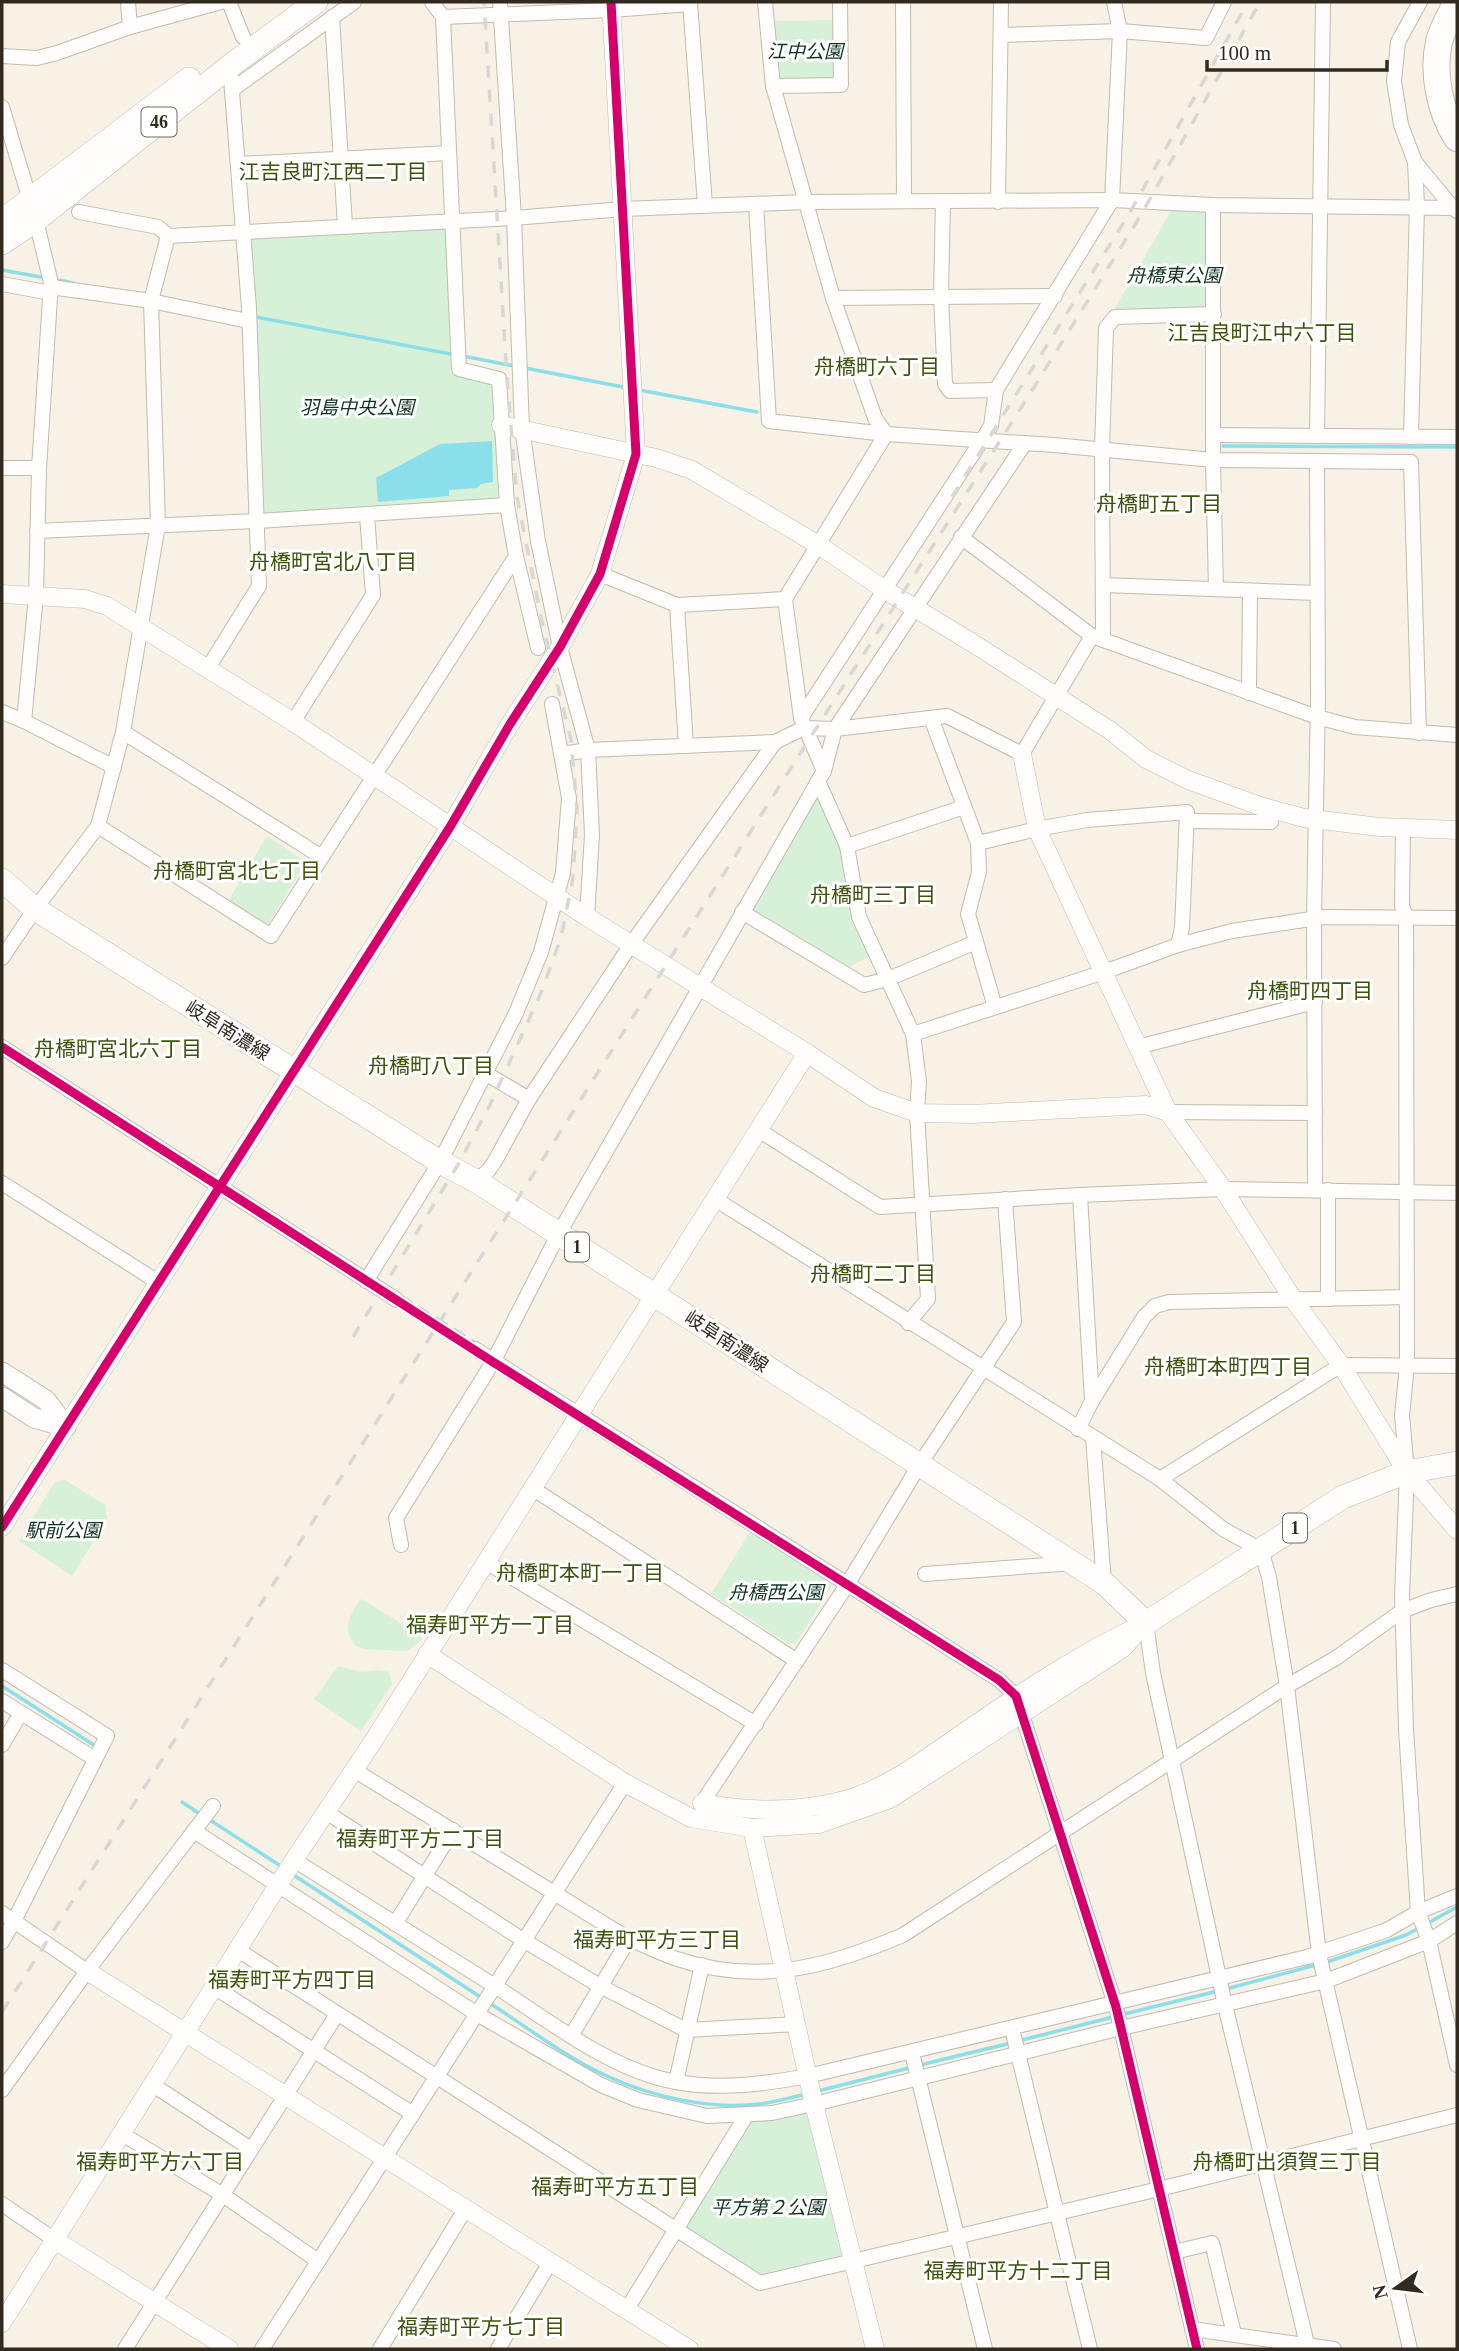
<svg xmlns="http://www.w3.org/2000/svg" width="1459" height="2351" viewBox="0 0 1459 2351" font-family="'Times New Roman','Noto Sans JP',serif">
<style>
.green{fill:#d7f0d8}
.water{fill:#8bdfeb}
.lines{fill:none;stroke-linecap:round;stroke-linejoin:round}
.stream{stroke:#8bdfeb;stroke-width:3.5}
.minor-tunnel{stroke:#d0c9be;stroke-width:14;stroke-dasharray:14 7;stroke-linecap:butt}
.minor-casing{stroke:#c1bbb0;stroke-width:16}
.tertiary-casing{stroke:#c1bbb0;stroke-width:19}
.secondary-casing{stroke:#c1bbb0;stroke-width:21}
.primary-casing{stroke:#c1bbb0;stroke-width:24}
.motorway-casing{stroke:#c1bbb0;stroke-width:28}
.minor{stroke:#fefdfb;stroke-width:14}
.tertiary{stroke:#fefdfb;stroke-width:18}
.secondary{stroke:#fefdfb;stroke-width:19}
.primary{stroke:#fefdfb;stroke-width:23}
.motorway{stroke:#fefdfb;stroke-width:26}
.rail{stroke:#d8d7d3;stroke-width:3.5;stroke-dasharray:12 12;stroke-linecap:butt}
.cycleway-casing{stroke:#fff;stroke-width:13}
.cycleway{stroke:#d6006c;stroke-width:9}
.labels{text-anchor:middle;stroke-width:6;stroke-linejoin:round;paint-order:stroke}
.shield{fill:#fff;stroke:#706a62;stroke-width:2}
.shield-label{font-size:18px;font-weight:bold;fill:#322a1e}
.park-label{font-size:19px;font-style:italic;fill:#0f331e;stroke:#fff}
.street-label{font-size:19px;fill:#322a1e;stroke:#fff}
.neighbourhood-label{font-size:21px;fill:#3b540a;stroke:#fff}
</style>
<rect width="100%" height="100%" fill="#f7f1e6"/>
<g class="green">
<polygon points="836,20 837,81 776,82 772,21"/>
<polygon points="1207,210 1208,308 1114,310 1171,211"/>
<polygon points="446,228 451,374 493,384 498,500 263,516 249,237"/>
<polygon points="818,796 841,850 855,920 870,956 849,967 752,910 774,875 777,864"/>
<polygon points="267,836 306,862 267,926 228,901"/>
<polygon points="65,1480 105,1505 107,1519 72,1576 19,1541 54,1483"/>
<polygon points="750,1532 833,1584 796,1643 789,1644 711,1594"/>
<path d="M361,1599L419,1634L422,1631L421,1641L407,1651L364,1649L355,1645C341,1627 350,1616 361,1599Z"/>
<polygon points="338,1666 362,1672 378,1670 389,1672 392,1684 361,1731 314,1699"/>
<polygon points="809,2112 843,2255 760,2275 684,2226 748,2121 774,2119"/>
</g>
<polygon class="water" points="492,441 493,482 481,484 477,488 449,490 449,496 378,502 376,478 440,444"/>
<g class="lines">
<g class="stream">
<polyline points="2,270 46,278"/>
<polyline points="53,279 73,283"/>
<polyline points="256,317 456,355"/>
<polyline points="463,356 514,366"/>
<polyline points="525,368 628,388"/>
<polyline points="639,390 757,412"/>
<polyline points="1223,446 1457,447"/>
<polyline points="2,1686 97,1747"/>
<polyline points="182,1802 200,1814"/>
<polyline points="207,1818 282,1867"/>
<polyline points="292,1874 482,1998"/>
<polyline points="1428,1923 1457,1907"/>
<polyline points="1324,1963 1406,1935 1421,1927"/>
<polyline points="1226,1989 1316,1965"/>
<path d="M488,2002C527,2027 565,2057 607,2076C652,2097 711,2110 760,2104C776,2102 792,2097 807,2094"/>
<polyline points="1120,2015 1218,1991"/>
<polyline points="1018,2041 1113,2017"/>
<polyline points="920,2065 1011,2043"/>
<polyline points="818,2091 913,2067"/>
</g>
<polyline class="minor-tunnel" points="397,1300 475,1349"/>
<defs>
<g id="minor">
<polyline points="128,2 130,27"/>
<polyline points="229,2 243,37"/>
<polyline points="432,2 443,17 612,10 690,4"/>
<polyline points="500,2 514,218 522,428 538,541 560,647 588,750 592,835 587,917"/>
<polyline points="690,2 705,205"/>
<polyline points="765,2 773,86 833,298 875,418 886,434"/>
<polyline points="903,2 904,201"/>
<polyline points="332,17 345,226"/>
<polyline points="443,17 459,369 499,379 507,505 516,556 538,648"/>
<polyline points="1001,35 1120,31 1206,38 1224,2"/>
<polyline points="2,56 37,58 57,53 130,27 221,2"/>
<polyline points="773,86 841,85 840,2"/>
<polyline points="233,89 354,2"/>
<polyline points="2,107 36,220 51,283 39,468 36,596 24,721"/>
<polyline points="1415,162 1453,208"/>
<polyline points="238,164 449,153"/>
<polyline points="943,201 941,296 945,384 950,391 996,390"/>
<polyline points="998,202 1001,2"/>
<polyline points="756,204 769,421 886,434 1054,445 1213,460 1411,462 1419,733"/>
<polyline points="1213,205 1213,460 1216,589"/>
<polyline points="79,212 158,227 168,236 514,218 623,209 806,202 1112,200 1213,205 1453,208 1457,211"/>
<polyline points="2,284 51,293"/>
<polyline points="51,287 151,301 248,321"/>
<polyline points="833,298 1055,296"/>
<polyline points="1213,435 1457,437"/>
<polyline points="1317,436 1323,2"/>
<polyline points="1411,437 1417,206 1415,162 1401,125 1394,81 1398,42 1420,2"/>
<polyline points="2,468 39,468"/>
<polyline points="37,531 258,521 507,505"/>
<polyline points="961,537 1092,636 1317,717 1355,727 1457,735"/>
<polyline points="600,574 677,605 785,599"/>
<polyline points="1103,585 1317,593"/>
<polyline points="677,605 686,746"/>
<polyline points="1103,640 1102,449 1106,328 1115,317 1214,314"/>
<polyline points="208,668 259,586 249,308 230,66"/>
<polyline points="1249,693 1250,591"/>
<polyline points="2,712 24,721 114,767"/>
<polyline points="801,718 991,426 996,390 1112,200 1120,31 1114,2"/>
<polyline points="931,718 978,843 979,872 968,914 995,1007"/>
<polyline points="293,722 373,595 367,515"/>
<polyline points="123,732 322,857"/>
<polyline points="562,754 588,750 775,742 804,728 835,729 947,716 1022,754 1092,636"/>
<polyline points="824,771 801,718 785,599 886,434"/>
<polyline points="818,781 847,846 859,917 913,1034 919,1081 917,1113 928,1299 908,1323"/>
<polyline points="1188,821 1271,822"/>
<polyline points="98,826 271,936 516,556"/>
<polyline points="1403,828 1402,906 1406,917 1407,1366 1402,1415 1407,1472 1402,1595 1406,1729 1418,1912 1429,1941 1457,2065"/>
<polyline points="978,843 1037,829 1087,820 1187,812 1182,928 1178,945"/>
<polyline points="847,846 964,807"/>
<polyline points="742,912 864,985 888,979 976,942"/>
<polyline points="2,958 35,909 98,826 123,732 158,525 151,301 168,236"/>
<polyline points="913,1034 1104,972 1178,945 1232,931 1324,917 1457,918"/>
<polyline points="2,1047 397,1300"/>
<polyline points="1137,1047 1315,1002"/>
<polyline points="485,1073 529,1099"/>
<polyline points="1168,1112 1315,1113"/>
<polyline points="760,1131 880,1207 1080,1195 1223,1189 1457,1193"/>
<polyline points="476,1181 488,1171 495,1161 529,1099 630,946 775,742"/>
<polyline points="2,1183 158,1282"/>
<polyline points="1315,1190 1314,918 1318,699 1317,461"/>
<polyline points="1080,1195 1092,1401"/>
<polyline points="715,1199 1160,1479 1223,1529 1261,1550 1269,1577 1287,1686 1319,1954 1410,2349"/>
<polyline points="366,1281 440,1162 516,1013 541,952 563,873 569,798 552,704"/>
<polyline points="1328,1299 1328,1190"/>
<polyline points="475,1349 999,1680 1016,1696 1116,2007 1197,2349"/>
<polyline points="1078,1429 1092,1401 1144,1317 1155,1306 1169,1302 1407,1297"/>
<polyline points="1093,1438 1104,1583"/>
<polyline points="1160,1479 1341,1365 1457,1366"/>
<polyline points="532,1488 797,1661"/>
<polyline points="401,1545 396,1518 493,1362 558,1235 824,771 835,729 1025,443"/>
<polyline points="486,1562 756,1724"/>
<polyline points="925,1574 1074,1563"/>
<polyline points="1146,1623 1153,1673 1225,2005 1307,2344"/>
<polyline points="2,1670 107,1736 14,1921 2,1942"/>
<polyline points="2,1701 95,1759"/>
<polyline points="2,1745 21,1713"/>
<path d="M354,1770L629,1939C644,1945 658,1952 674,1958C756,1986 826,1968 903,1935L1287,1686L1336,1658L1402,1611L1431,1600L1457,1594"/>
<polyline points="702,1803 847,1585 920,1464 1014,1322 1005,1199"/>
<polyline points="326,1812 523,1940 600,1986 686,2030 797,2024"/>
<polyline points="194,1831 477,2014 601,2085 638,2100 707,2116 772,2113 814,2104 1121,2028 1326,1981 1429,1941 1457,1923"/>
<path d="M294,1860C362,1903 430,1945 498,1988C550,2022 613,2071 676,2082C721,2090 764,2084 808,2076L1307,1957L1387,1930L1418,1912L1457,1896"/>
<polyline points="2,1913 87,1971"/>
<polyline points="395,1924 453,1830"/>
<polyline points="238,1950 760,2283 1159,2189 1457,2115"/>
<polyline points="214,1987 413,2114"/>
<polyline points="1012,2029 1090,2349"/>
<polyline points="571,2036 629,1939"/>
<polyline points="912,2053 985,2349"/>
<polyline points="676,2082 702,1965"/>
<polyline points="153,2085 251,2149"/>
<polyline points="2,2090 87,1971 213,1806"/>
<polyline points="122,2134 223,2195 318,2261"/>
<polyline points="2,2204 55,2240"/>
<polyline points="1174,2252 1212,2243 1234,2334"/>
<polyline points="627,2309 746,2116"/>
<polyline points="1192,2329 1334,2349"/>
<polyline points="125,2349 337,2014"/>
<polyline points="262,2349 625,1783"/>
<polyline points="380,2349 466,2208"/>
<polyline points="498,2349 551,2261"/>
</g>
<g id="tertiary">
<polyline points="501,425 656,458 692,470 820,546 885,590 971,642 1111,731 1146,759 1188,780 1260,806 1304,818 1380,827 1457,830"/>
<polyline points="2,594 85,599 107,606 293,722 587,917 807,1053 874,1098 917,1113 972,1114 1146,1105 1168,1112"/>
<polyline points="1022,754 1037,829 1168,1112 1223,1189 1293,1299 1341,1365 1407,1472 1457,1530"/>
<polyline points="2,1527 450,827 510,724 560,647 600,574 636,454 611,2"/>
<polyline points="427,1654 625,1783 691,1818 752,1828 819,1824 890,1799 1122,1649 1146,1623"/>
<path d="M702,1803C751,1812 797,1813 845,1800C894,1786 937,1750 979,1722C1030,1687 1083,1652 1139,1626"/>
<polyline points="752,1828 814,2104 875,2349"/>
<polyline points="87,1971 689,2349"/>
<polyline points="55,2240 229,2349"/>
<polyline points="2,2323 294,1860 372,1743 807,1053"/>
</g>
<g id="secondary">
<polyline points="2,1372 46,1400 66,1427"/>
<polyline points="2,1397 34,1418 66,1427"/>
</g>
<g id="primary">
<polyline points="2,221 189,79"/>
<polyline points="2,243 36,220 230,66 316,2"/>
<polyline points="2,880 35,909 440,1162 476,1181 1104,1583 1146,1623 1343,1497 1407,1472 1457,1463"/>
</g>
<path id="motorway" d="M1457,2C1451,14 1442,29 1439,42C1432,73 1440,112 1457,138"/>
</defs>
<use href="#minor" class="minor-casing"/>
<use href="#tertiary" class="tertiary-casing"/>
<use href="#secondary" class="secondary-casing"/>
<use href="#primary" class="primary-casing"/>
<use href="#motorway" class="motorway-casing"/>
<use href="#minor" class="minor"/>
<use href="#tertiary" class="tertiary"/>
<use href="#secondary" class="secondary"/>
<use href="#primary" class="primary"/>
<use href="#motorway" class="motorway"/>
<g class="rail">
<polyline points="952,497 1129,214 1248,2"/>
<polyline points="353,1337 459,1163 490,1105 541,993 561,938 573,878 577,810 571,740 542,622 517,497 507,379 484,2"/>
<polyline points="2,2012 796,760 1021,408 1141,215 1260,2"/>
</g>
<defs>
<g id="cycleway">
<polyline points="2,1047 493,1362 999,1680 1016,1696 1116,2007 1197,2349"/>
<polyline points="2,1527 450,827 510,724 560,647 600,574 636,454 611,2"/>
</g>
</defs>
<use href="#cycleway" class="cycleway-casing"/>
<use href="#cycleway" class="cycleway"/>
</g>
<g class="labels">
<g class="shield">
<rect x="141.5" y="107.5" width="35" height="29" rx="5"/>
<rect x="565" y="1232.5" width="24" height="29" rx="5"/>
<rect x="1283" y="1513.5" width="24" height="29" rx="5"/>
</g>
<g class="shield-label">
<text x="159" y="128">46</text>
<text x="577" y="1253">1</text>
<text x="1295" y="1534">1</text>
</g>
<g class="park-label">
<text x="805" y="58">江中公園</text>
<text x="1174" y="282">舟橋東公園</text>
<text x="357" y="414">羽島中央公園</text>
<text x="63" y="1537">駅前公園</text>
<text x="776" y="1599">舟橋西公園</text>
<text x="768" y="2214">平方第２公園</text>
</g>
<g class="street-label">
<text transform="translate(228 1030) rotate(32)" y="7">岐阜南濃線</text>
<text transform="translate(727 1341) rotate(33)" y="7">岐阜南濃線</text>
</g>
<g class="neighbourhood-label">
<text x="333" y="179">江吉良町江西二丁目</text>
<text x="1262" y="340">江吉良町江中六丁目</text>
<text x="877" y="374">舟橋町六丁目</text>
<text x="1159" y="511">舟橋町五丁目</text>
<text x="333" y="569">舟橋町宮北八丁目</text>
<text x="237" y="878">舟橋町宮北七丁目</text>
<text x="873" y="902">舟橋町三丁目</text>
<text x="1310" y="998">舟橋町四丁目</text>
<text x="118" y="1056">舟橋町宮北六丁目</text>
<text x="431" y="1073">舟橋町八丁目</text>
<text x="873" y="1281">舟橋町二丁目</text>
<text x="1228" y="1374">舟橋町本町四丁目</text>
<text x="580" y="1580">舟橋町本町一丁目</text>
<text x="490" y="1632">福寿町平方一丁目</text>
<text x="420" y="1846">福寿町平方二丁目</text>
<text x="657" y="1947">福寿町平方三丁目</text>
<text x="292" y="1987">福寿町平方四丁目</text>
<text x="160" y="2169">福寿町平方六丁目</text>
<text x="1287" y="2169">舟橋町出須賀三丁目</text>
<text x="615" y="2194">福寿町平方五丁目</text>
<text x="1018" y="2278">福寿町平方十二丁目</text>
<text x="481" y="2334">福寿町平方七丁目</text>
</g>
</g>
<rect width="1459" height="2351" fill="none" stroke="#322a1e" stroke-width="7"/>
<g transform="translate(1396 2288) rotate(256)" stroke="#ffffff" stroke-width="5" paint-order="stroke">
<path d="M0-5L12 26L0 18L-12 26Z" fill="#322a1e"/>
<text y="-10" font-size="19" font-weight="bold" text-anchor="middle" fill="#322a1e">N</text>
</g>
<path d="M1207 60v10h180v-10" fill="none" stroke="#322a1e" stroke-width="3.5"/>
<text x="1218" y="60" font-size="21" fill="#322a1e" stroke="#ffffff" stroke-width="5" paint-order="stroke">100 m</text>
</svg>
